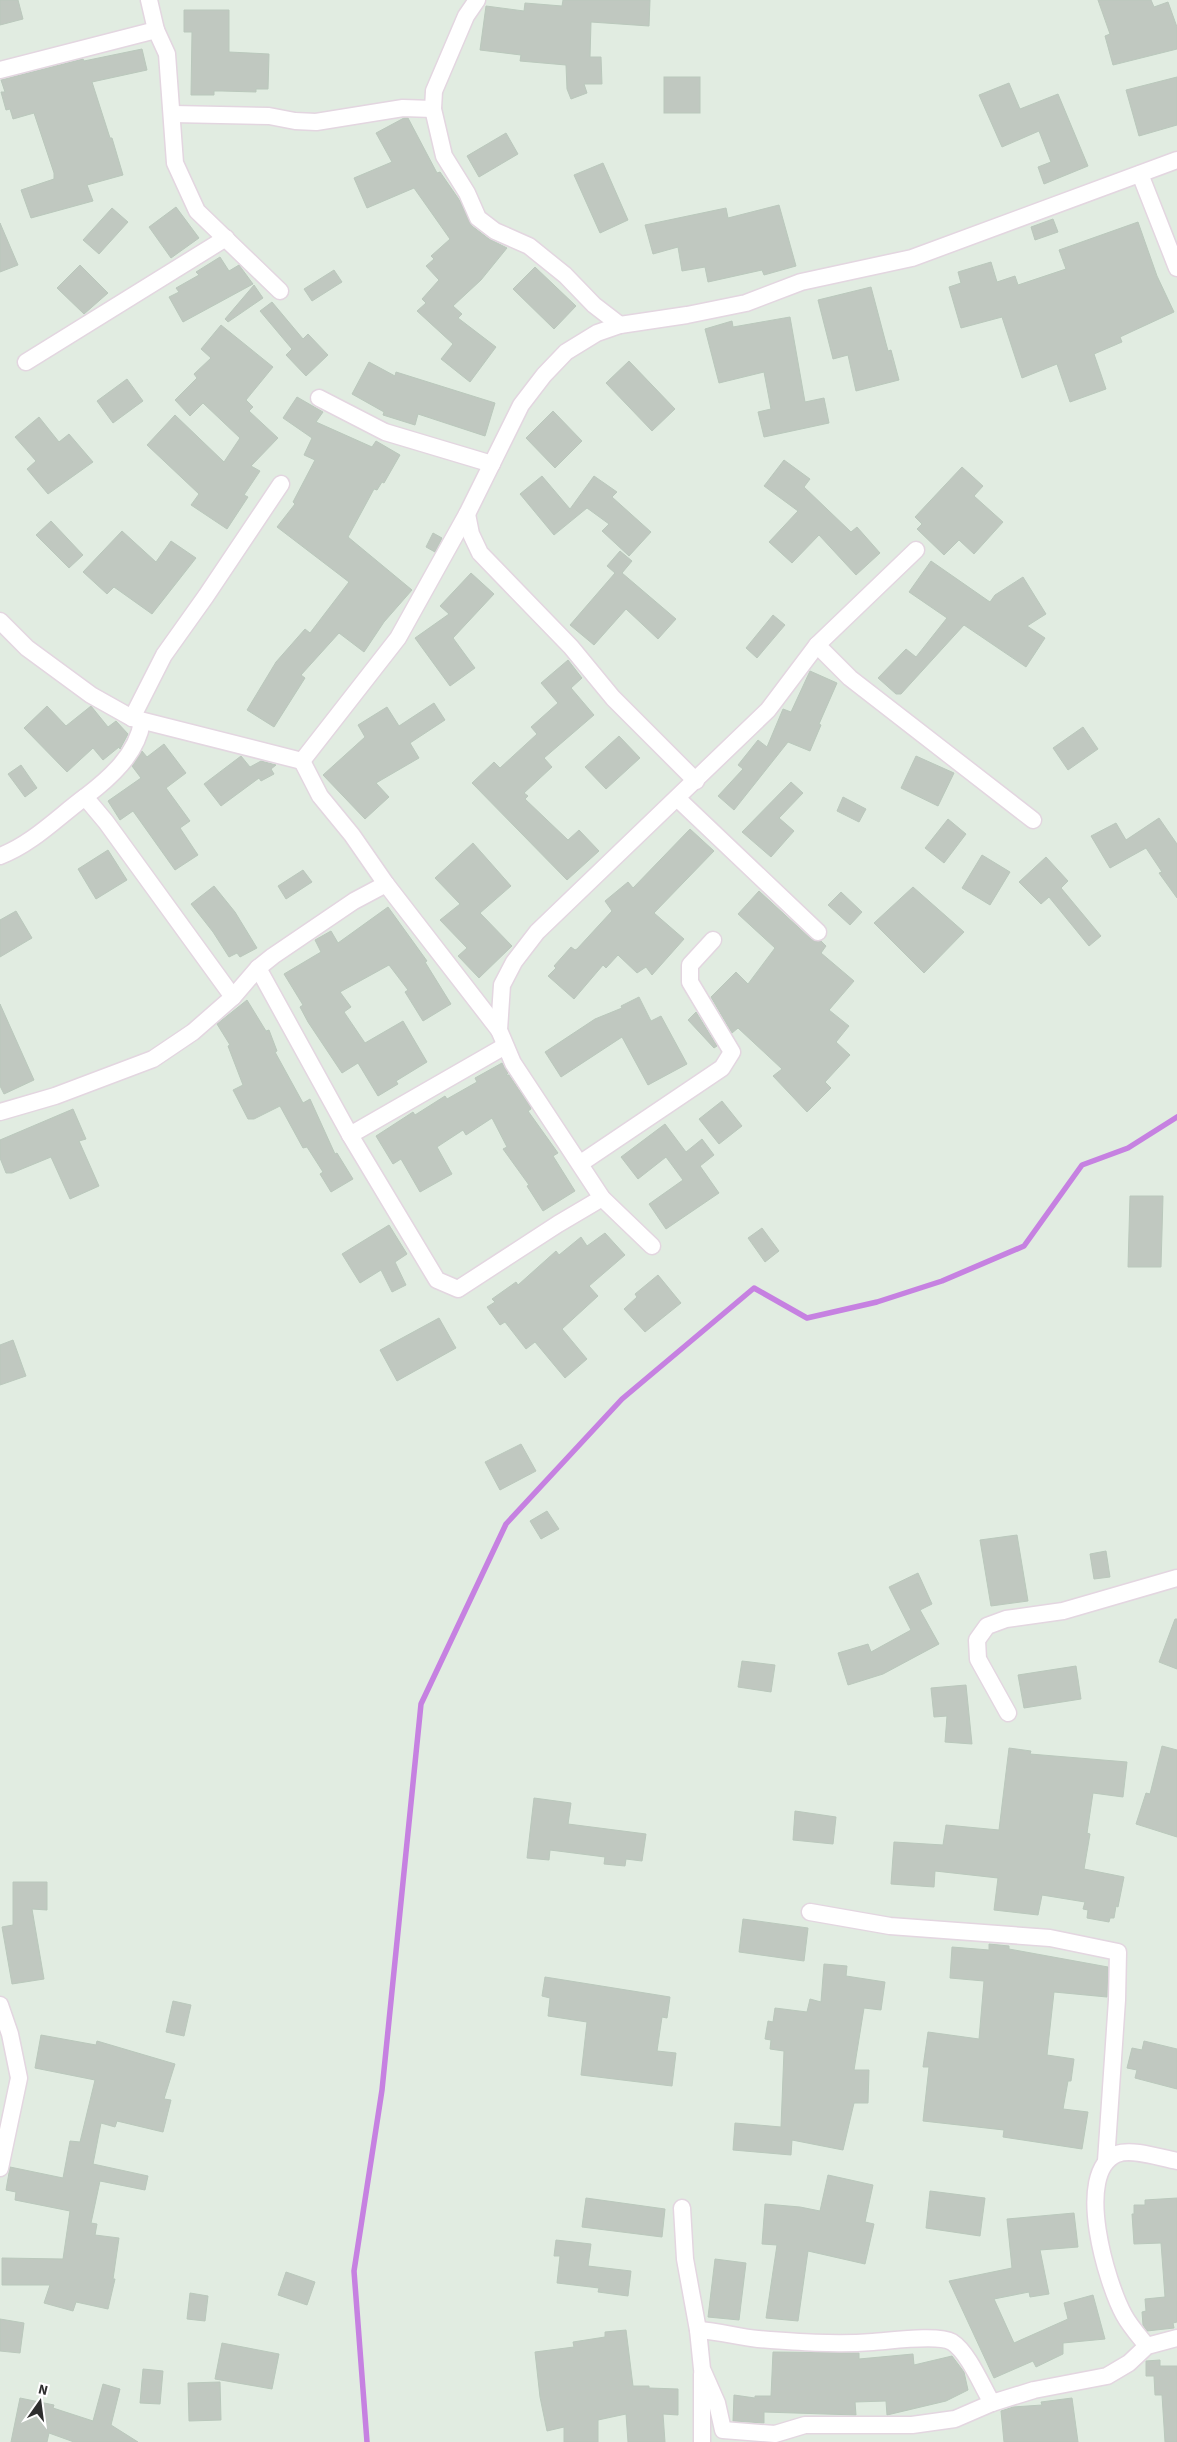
<svg xmlns="http://www.w3.org/2000/svg" width="1177" height="2442" viewBox="0 0 1177 2442" font-family="'Source Sans 3',sans-serif">
<style>
.lines{fill:none;stroke-linecap:round;stroke-linejoin:round}
.stream{stroke:#c681e1;stroke-width:5.5}
.building{fill:#c0c8c0;stroke:#bac8bc}
.street-casing{stroke:#e3d6e0;stroke-width:19}
.street{stroke:#fff;stroke-width:16}
</style>
<rect width="100%" height="100%" fill="#e1ece1"/>
<g class="lines">
<polyline class="stream" points="367,2442 354,2271 382,2090 421,1704 506,1524 622,1399 754,1288 807,1318 877,1302 942,1281 1024,1246 1082,1165 1128,1148 1177,1117"/>
</g>
<g class="building">
<polygon points="0,0 18,0 23,19 0,25"/>
<polygon points="563,0 650,0 649,26 591,22 590,57 601,57 602,84 584,84 587,93 571,99 567,89 566,65 520,61 521,55 480,50 486,6 524,11 525,3 562,6"/>
<polygon points="1098,0 1151,0 1154,7 1168,2 1177,27 1177,49 1113,65 1105,36 1110,34"/>
<polygon points="184,10 229,10 229,52 269,54 268,89 256,89 256,92 222,91 214,91 214,95 191,95 192,32 184,32"/>
<polygon points="142,49 147,70 92,82 110,138 112,138 123,175 87,185 93,201 31,218 21,190 54,179 54,173 34,113 13,119 10,109 6,110 1,92 5,92 1,80 83,59 84,61"/>
<rect x="664" y="77" width="36" height="36"/>
<polygon points="1177,77 1177,125 1139,136 1126,90"/>
<polygon points="1009,83 1020,109 1058,94 1088,166 1044,184 1038,167 1051,162 1039,131 1002,147 979,95"/>
<polygon points="404,118 408,118 437,173 440,172 460,201 472,226 489,239 507,248 481,280 453,306 462,314 458,318 496,347 470,382 441,359 453,344 417,311 426,303 422,299 439,280 426,266 434,259 431,256 450,239 414,188 367,208 354,178 392,162 376,133"/>
<polygon points="506,133 518,154 479,177 467,156"/>
<polygon points="603,163 628,220 600,233 574,175"/>
<polygon points="779,205 796,266 764,275 762,270 708,282 705,267 682,271 678,247 653,254 645,225 726,208 728,218"/>
<polygon points="176,207 199,238 171,258 149,227"/>
<polygon points="112,208 128,222 99,254 83,240"/>
<polygon points="1053,219 1058,232 1035,240 1031,227"/>
<polygon points="1138,222 1157,276 1174,312 1120,337 1122,342 1094,354 1106,389 1070,402 1057,364 1022,378 1002,317 961,328 949,287 961,283 958,272 991,262 997,282 1015,276 1018,285 1066,269 1059,250"/>
<polygon points="0,223 18,265 0,272"/>
<polygon points="220,257 229,271 239,265 253,284 183,322 169,297 179,292 176,288 199,275 196,272"/>
<polygon points="80,265 108,293 84,314 57,288"/>
<polygon points="535,267 576,306 554,329 513,289"/>
<polygon points="334,270 342,282 312,301 304,289"/>
<polygon points="254,285 263,298 228,322 225,319"/>
<polygon points="871,287 888,351 891,350 899,380 856,391 848,355 833,359 818,300"/>
<polygon points="272,302 303,339 308,334 328,355 306,376 286,355 292,349 260,311"/>
<polygon points="790,317 805,402 824,398 829,423 764,437 758,412 771,409 764,372 719,383 705,329 732,321 733,327"/>
<polygon points="221,325 273,367 246,400 253,407 249,411 278,438 251,466 260,471 244,495 248,497 227,529 191,505 199,494 147,445 175,415 224,462 240,438 203,403 190,416 175,400 197,378 194,374 211,358 201,349"/>
<polygon points="629,361 675,409 652,431 606,383"/>
<polygon points="369,362 395,376 396,372 495,403 485,436 418,414 415,425 383,415 384,412 352,394"/>
<polygon points="127,379 143,401 113,423 97,401"/>
<polygon points="297,397 323,412 316,422 372,447 376,441 400,455 384,483 382,482 377,490 374,489 348,537 412,590 384,622 364,652 339,633 301,675 305,678 274,727 247,710 276,662 305,629 310,633 349,582 277,527 295,504 293,502 315,460 304,455 312,438 283,418"/>
<polygon points="553,411 582,441 555,468 526,438"/>
<polygon points="39,417 59,442 69,434 93,462 48,494 27,469 36,461 15,437"/>
<polygon points="784,460 810,479 804,487 851,532 857,527 880,553 856,575 819,535 792,563 769,542 798,511 764,486"/>
<polygon points="962,467 983,486 974,496 1003,522 974,554 959,540 944,555 917,529 922,524 915,517"/>
<polygon points="542,476 570,509 594,476 617,492 612,497 651,532 629,556 602,531 609,524 587,508 554,535 520,494"/>
<polygon points="51,521 83,555 69,568 36,535"/>
<polygon points="122,531 156,562 171,541 196,558 152,614 114,587 107,594 83,572"/>
<polygon points="433,533 442,538 435,552 426,547"/>
<polygon points="620,551 632,561 622,573 676,619 658,639 626,609 594,645 570,625 615,573 607,566"/>
<polygon points="931,561 990,602 995,595 1023,577 1046,614 1027,626 1045,638 1026,667 964,625 901,694 896,694 878,678 906,649 916,657 947,618 909,592"/>
<polygon points="471,573 494,594 453,638 475,668 450,686 415,638 449,614 440,606"/>
<polygon points="773,615 785,625 757,658 746,648"/>
<polygon points="568,660 582,678 571,688 594,715 544,758 552,767 524,793 528,796 525,799 568,840 579,830 599,851 567,880 472,783 494,762 500,768 537,734 531,727 558,703 541,683"/>
<polygon points="810,671 837,683 819,724 821,725 810,751 788,742 734,810 718,796 743,769 738,765 758,740 767,747 783,709 791,712"/>
<polygon points="434,703 445,720 410,743 419,758 376,783 389,797 365,819 323,775 365,737 358,725 387,707 399,726"/>
<polygon points="47,706 66,726 91,706 108,727 116,721 128,734 120,749 119,747 103,760 93,748 67,772 24,728"/>
<polygon points="1083,727 1098,749 1068,770 1053,748"/>
<polygon points="619,736 640,758 606,789 585,767"/>
<polygon points="164,744 186,773 166,788 190,821 180,828 198,855 175,870 133,811 120,820 108,801 141,778 132,766 142,751 147,757"/>
<polygon points="241,756 250,767 261,761 276,765 271,769 274,774 261,781 259,778 221,806 204,784"/>
<polygon points="916,756 954,773 938,806 901,788"/>
<polygon points="21,765 37,788 25,797 8,774"/>
<polygon points="791,782 803,793 779,818 794,831 771,857 742,832"/>
<polygon points="843,797 866,809 859,822 837,811"/>
<polygon points="1159,818 1177,844 1177,898 1159,873 1162,872 1146,848 1110,868 1091,836 1116,823 1126,840"/>
<polygon points="948,819 966,834 944,863 925,848"/>
<polygon points="690,829 714,851 654,913 684,939 652,975 646,967 637,973 618,955 606,968 603,965 574,999 548,976 556,968 554,966 571,947 575,950 577,949 612,911 605,901 628,882 633,888"/>
<polygon points="473,843 511,886 480,913 512,946 479,978 458,956 467,948 440,920 460,904 435,878"/>
<polygon points="108,850 127,880 96,899 78,869"/>
<polygon points="982,855 1010,872 990,905 962,888"/>
<polygon points="1046,857 1068,881 1061,888 1101,936 1089,946 1049,897 1041,904 1019,882"/>
<polygon points="303,870 312,882 286,899 278,886"/>
<polygon points="214,886 235,912 257,948 240,957 237,953 229,957 213,932 191,904"/>
<polygon points="913,887 964,932 924,973 874,923"/>
<polygon points="759,891 811,939 821,941 826,946 821,953 854,981 829,1010 849,1026 836,1042 850,1055 825,1082 831,1088 807,1112 773,1076 782,1069 738,1028 732,1033 711,997 736,972 748,984 775,948 738,914"/>
<polygon points="841,892 862,912 850,925 828,905"/>
<polygon points="388,907 427,961 425,962 451,1004 423,1021 405,992 408,990 389,965 340,992 351,1007 344,1012 365,1043 403,1021 427,1062 396,1081 398,1084 378,1096 358,1063 342,1073 308,1022 300,1007 303,1005 284,974 321,952 315,940 331,931 338,943"/>
<polygon points="16,911 32,938 0,957 0,920"/>
<polygon points="639,997 651,1021 661,1016 687,1064 648,1085 622,1037 561,1077 545,1052 595,1019 622,1008 621,1006"/>
<polygon points="247,1000 266,1031 269,1030 277,1051 275,1052 303,1103 310,1099 335,1154 337,1153 353,1179 331,1192 320,1174 323,1172 307,1147 303,1148 280,1106 254,1119 248,1119 233,1090 243,1085 228,1046 230,1045 217,1024"/>
<polygon points="0,1004 34,1080 4,1094 0,1086"/>
<polygon points="696,1012 717,1046 714,1048 688,1020"/>
<polygon points="502,1063 508,1073 506,1075 509,1075 530,1106 531,1109 528,1111 558,1153 553,1156 575,1191 543,1211 527,1186 529,1185 503,1149 507,1147 492,1118 466,1135 463,1130 437,1147 452,1174 420,1192 401,1159 393,1164 376,1136 413,1112 415,1115 445,1096 447,1099 477,1082 475,1078"/>
<polygon points="722,1101 742,1126 719,1144 699,1119"/>
<polygon points="73,1109 86,1139 79,1141 99,1186 70,1199 51,1157 12,1173 6,1173 0,1158 0,1140"/>
<polygon points="665,1124 686,1152 702,1139 714,1155 700,1166 719,1193 666,1229 649,1204 683,1180 666,1157 638,1179 621,1157"/>
<polygon points="1130,1196 1163,1196 1161,1267 1128,1267"/>
<polygon points="389,1225 407,1254 395,1262 406,1285 392,1292 381,1270 360,1283 342,1254"/>
<polygon points="762,1228 779,1251 765,1262 748,1238"/>
<polygon points="605,1233 625,1255 589,1286 598,1296 562,1329 587,1359 565,1378 535,1342 526,1349 505,1322 500,1325 487,1307 495,1302 492,1299 516,1282 518,1285 556,1251 559,1255 581,1237 587,1246"/>
<polygon points="658,1275 681,1303 645,1332 624,1309 637,1297 635,1294"/>
<polygon points="439,1318 456,1348 397,1381 380,1350"/>
<polygon points="13,1340 26,1376 0,1385 0,1345"/>
<polygon points="521,1444 536,1471 500,1490 485,1462"/>
<polygon points="547,1511 559,1529 541,1539 530,1521"/>
<polygon points="1017,1535 1028,1601 991,1606 980,1540"/>
<polygon points="1106,1551 1110,1577 1094,1579 1090,1554"/>
<polygon points="918,1573 932,1604 920,1610 939,1644 883,1674 848,1685 838,1653 868,1644 871,1652 911,1630 889,1587"/>
<polygon points="1175,1619 1177,1619 1177,1669 1159,1662"/>
<polygon points="742,1661 775,1665 771,1692 738,1687"/>
<polygon points="1076,1666 1081,1699 1024,1708 1018,1675"/>
<polygon points="966,1685 972,1744 945,1742 947,1716 934,1717 931,1688"/>
<polygon points="1162,1746 1177,1750 1177,1837 1136,1824 1146,1793 1150,1794"/>
<polygon points="1009,1748 1031,1751 1030,1754 1127,1762 1123,1797 1093,1793 1087,1833 1090,1834 1084,1869 1124,1877 1118,1907 1116,1906 1114,1918 1110,1918 1109,1922 1087,1918 1088,1910 1083,1909 1085,1902 1042,1895 1038,1915 994,1910 998,1878 935,1871 934,1887 891,1884 894,1842 943,1845 946,1825 999,1830"/>
<polygon points="534,1798 571,1803 568,1824 646,1834 642,1861 626,1859 625,1866 604,1864 605,1857 550,1850 549,1860 527,1858"/>
<polygon points="795,1811 836,1817 833,1844 793,1840"/>
<polygon points="13,1882 47,1882 47,1910 32,1909 44,1979 12,1984 2,1927 13,1925"/>
<polygon points="743,1919 808,1928 804,1961 739,1952"/>
<polygon points="989,1944 1009,1946 1009,1949 1108,1967 1107,1997 1054,1992 1047,2055 1074,2059 1071,2081 1068,2081 1063,2109 1088,2112 1082,2149 1003,2137 1004,2130 923,2121 929,2067 923,2067 928,2032 979,2039 984,1981 950,1978 952,1947 989,1950"/>
<polygon points="824,1964 847,1966 846,1976 885,1982 881,2010 864,2008 854,2070 869,2070 868,2103 854,2103 843,2150 792,2140 791,2155 733,2150 735,2123 781,2127 784,2051 770,2049 771,2040 765,2039 768,2021 773,2022 775,2008 807,2012 810,1999 821,2002"/>
<polygon points="545,1977 670,1997 667,2018 662,2017 657,2051 676,2053 672,2086 581,2075 587,2022 548,2016 550,1998 542,1996"/>
<polygon points="173,2001 191,2005 184,2036 166,2032"/>
<polygon points="41,2035 96,2045 97,2041 175,2064 164,2099 171,2100 163,2132 117,2121 115,2127 101,2123 93,2164 148,2176 145,2190 100,2181 91,2223 97,2224 95,2235 119,2238 113,2279 115,2279 108,2309 76,2302 73,2311 44,2303 50,2285 2,2285 2,2258 63,2259 70,2211 15,2200 16,2192 6,2190 10,2167 63,2178 70,2141 80,2142 95,2080 35,2068"/>
<polygon points="1144,2041 1177,2049 1177,2089 1135,2078 1137,2070 1127,2068 1132,2048 1142,2050"/>
<polygon points="828,2175 873,2185 865,2222 874,2224 865,2264 808,2251 798,2321 766,2318 777,2245 762,2244 765,2204 800,2207 820,2211"/>
<polygon points="930,2191 985,2198 980,2236 926,2228"/>
<polygon points="586,2198 665,2209 662,2237 582,2227"/>
<polygon points="1177,2198 1177,2322 1173,2323 1174,2328 1147,2331 1143,2325 1142,2312 1146,2311 1145,2299 1165,2297 1161,2243 1134,2244 1132,2214 1134,2214 1134,2205 1145,2205 1145,2200"/>
<polygon points="1074,2213 1078,2247 1040,2250 1049,2294 1030,2297 1029,2292 994,2299 1014,2343 1068,2319 1064,2303 1093,2295 1105,2339 1063,2343 1063,2354 1036,2367 1033,2361 994,2378 949,2281 1012,2268 1007,2219"/>
<polygon points="556,2240 591,2244 588,2266 631,2271 628,2296 598,2292 599,2288 557,2283 560,2256 554,2256"/>
<polygon points="715,2259 746,2263 739,2320 708,2317"/>
<polygon points="286,2272 315,2282 307,2305 278,2295"/>
<polygon points="190,2293 208,2296 205,2321 187,2319"/>
<polygon points="0,2319 24,2323 20,2353 0,2351"/>
<polygon points="626,2330 633,2386 649,2386 649,2388 678,2389 678,2415 663,2414 665,2442 628,2442 626,2414 598,2420 598,2442 564,2442 564,2427 547,2431 540,2397 535,2352 574,2347 573,2342 605,2337 605,2332"/>
<polygon points="222,2343 279,2354 272,2389 215,2379"/>
<polygon points="773,2352 859,2353 859,2359 913,2354 914,2365 952,2356 964,2372 968,2390 946,2401 887,2415 886,2401 855,2402 856,2415 764,2412 764,2423 733,2421 734,2395 755,2398 755,2396 771,2396"/>
<polygon points="1160,2360 1160,2366 1177,2366 1177,2442 1165,2442 1162,2395 1155,2395 1154,2376 1146,2376 1146,2361"/>
<polygon points="143,2369 163,2371 160,2404 140,2403"/>
<polygon points="220,2382 221,2420 189,2421 188,2383"/>
<polygon points="103,2384 120,2389 111,2425 138,2442 74,2442 49,2433 47,2442 11,2442 20,2398 54,2405 53,2408 93,2421"/>
<polygon points="1072,2398 1078,2442 1004,2442 1001,2411 1013,2407 1042,2405 1041,2402"/>
</g>
<g class="lines">
<defs>
<g id="street">
<polyline points="477,0 466,16 434,91 433,109 444,156 467,193 478,218 495,231 529,246 565,275 594,305 620,325"/>
<polyline points="156,30 167,54 175,163 197,211 280,291"/>
<polyline points="0,70 156,30 149,0"/>
<polyline points="173,114 269,116 295,121 316,122 403,108 433,109"/>
<polyline points="1140,174 1177,268"/>
<polyline points="26,362 226,238"/>
<polyline points="319,398 385,432 492,464"/>
<polyline points="467,514 471,534 480,553 571,647 613,698 696,781"/>
<polyline points="0,621 27,648 91,695 132,718 302,761"/>
<polyline points="817,645 850,678 1033,820"/>
<polyline points="132,718 164,655 206,596 281,484"/>
<polyline points="302,761 398,638 467,514 521,405 544,375 566,352 597,333 620,325 687,315 746,303 801,282 912,258 1177,160"/>
<polyline points="302,761 320,796 352,835 386,884"/>
<path d="M85,797C110,778 137,754 142,722"/>
<polyline points="678,799 818,932"/>
<path d="M0,856C32,844 58,817 85,797L106,822L233,997"/>
<polyline points="258,968 350,1135 437,1280 458,1289 558,1224 602,1198"/>
<polyline points="0,1112 55,1096 153,1059 193,1032 233,997 258,968 273,956 354,901 386,884 499,1030"/>
<polyline points="350,1135 505,1046"/>
<polyline points="581,1163 722,1068 732,1052 690,982 690,965 713,940"/>
<polyline points="652,1246 602,1198 513,1063 499,1030 502,985 514,962 537,932 768,710 817,645 916,550"/>
<polyline points="1008,1713 978,1659 977,1640 987,1626 1006,1619 1063,1611 1177,1578"/>
<polyline points="810,1912 890,1926 1050,1938 1118,1952 1117,2000 1106,2161"/>
<polyline points="0,2005 10,2034 19,2078 0,2168"/>
<polyline points="682,2208 685,2259 698,2330 702,2369 717,2403 723,2430 775,2434 805,2425 912,2425 955,2419 992,2403 1034,2390 1107,2376 1129,2363 1147,2346 1177,2338"/>
<path d="M698,2330C718,2331 738,2337 758,2339C796,2342 835,2345 873,2342C890,2341 938,2334 952,2342C968,2352 982,2386 992,2403"/>
<path d="M1147,2346C1139,2336 1130,2326 1124,2315C1107,2284 1073,2173 1117,2154C1132,2148 1161,2158 1177,2161"/>
<polyline points="702,2374 702,2442"/>
</g>
</defs>
<use href="#street" class="street-casing"/>
<use href="#street" class="street"/>
</g>
<g transform="translate(40 2402) rotate(14)" stroke="#ffffff" stroke-width="4" paint-order="stroke">
<path d="M0-4L9 19L0 12L-9 19Z" fill="#2d2d2d"/>
<text y="-8" font-size="14" font-weight="bold" text-anchor="middle" fill="#2d2d2d">N</text>
</g>
</svg>
